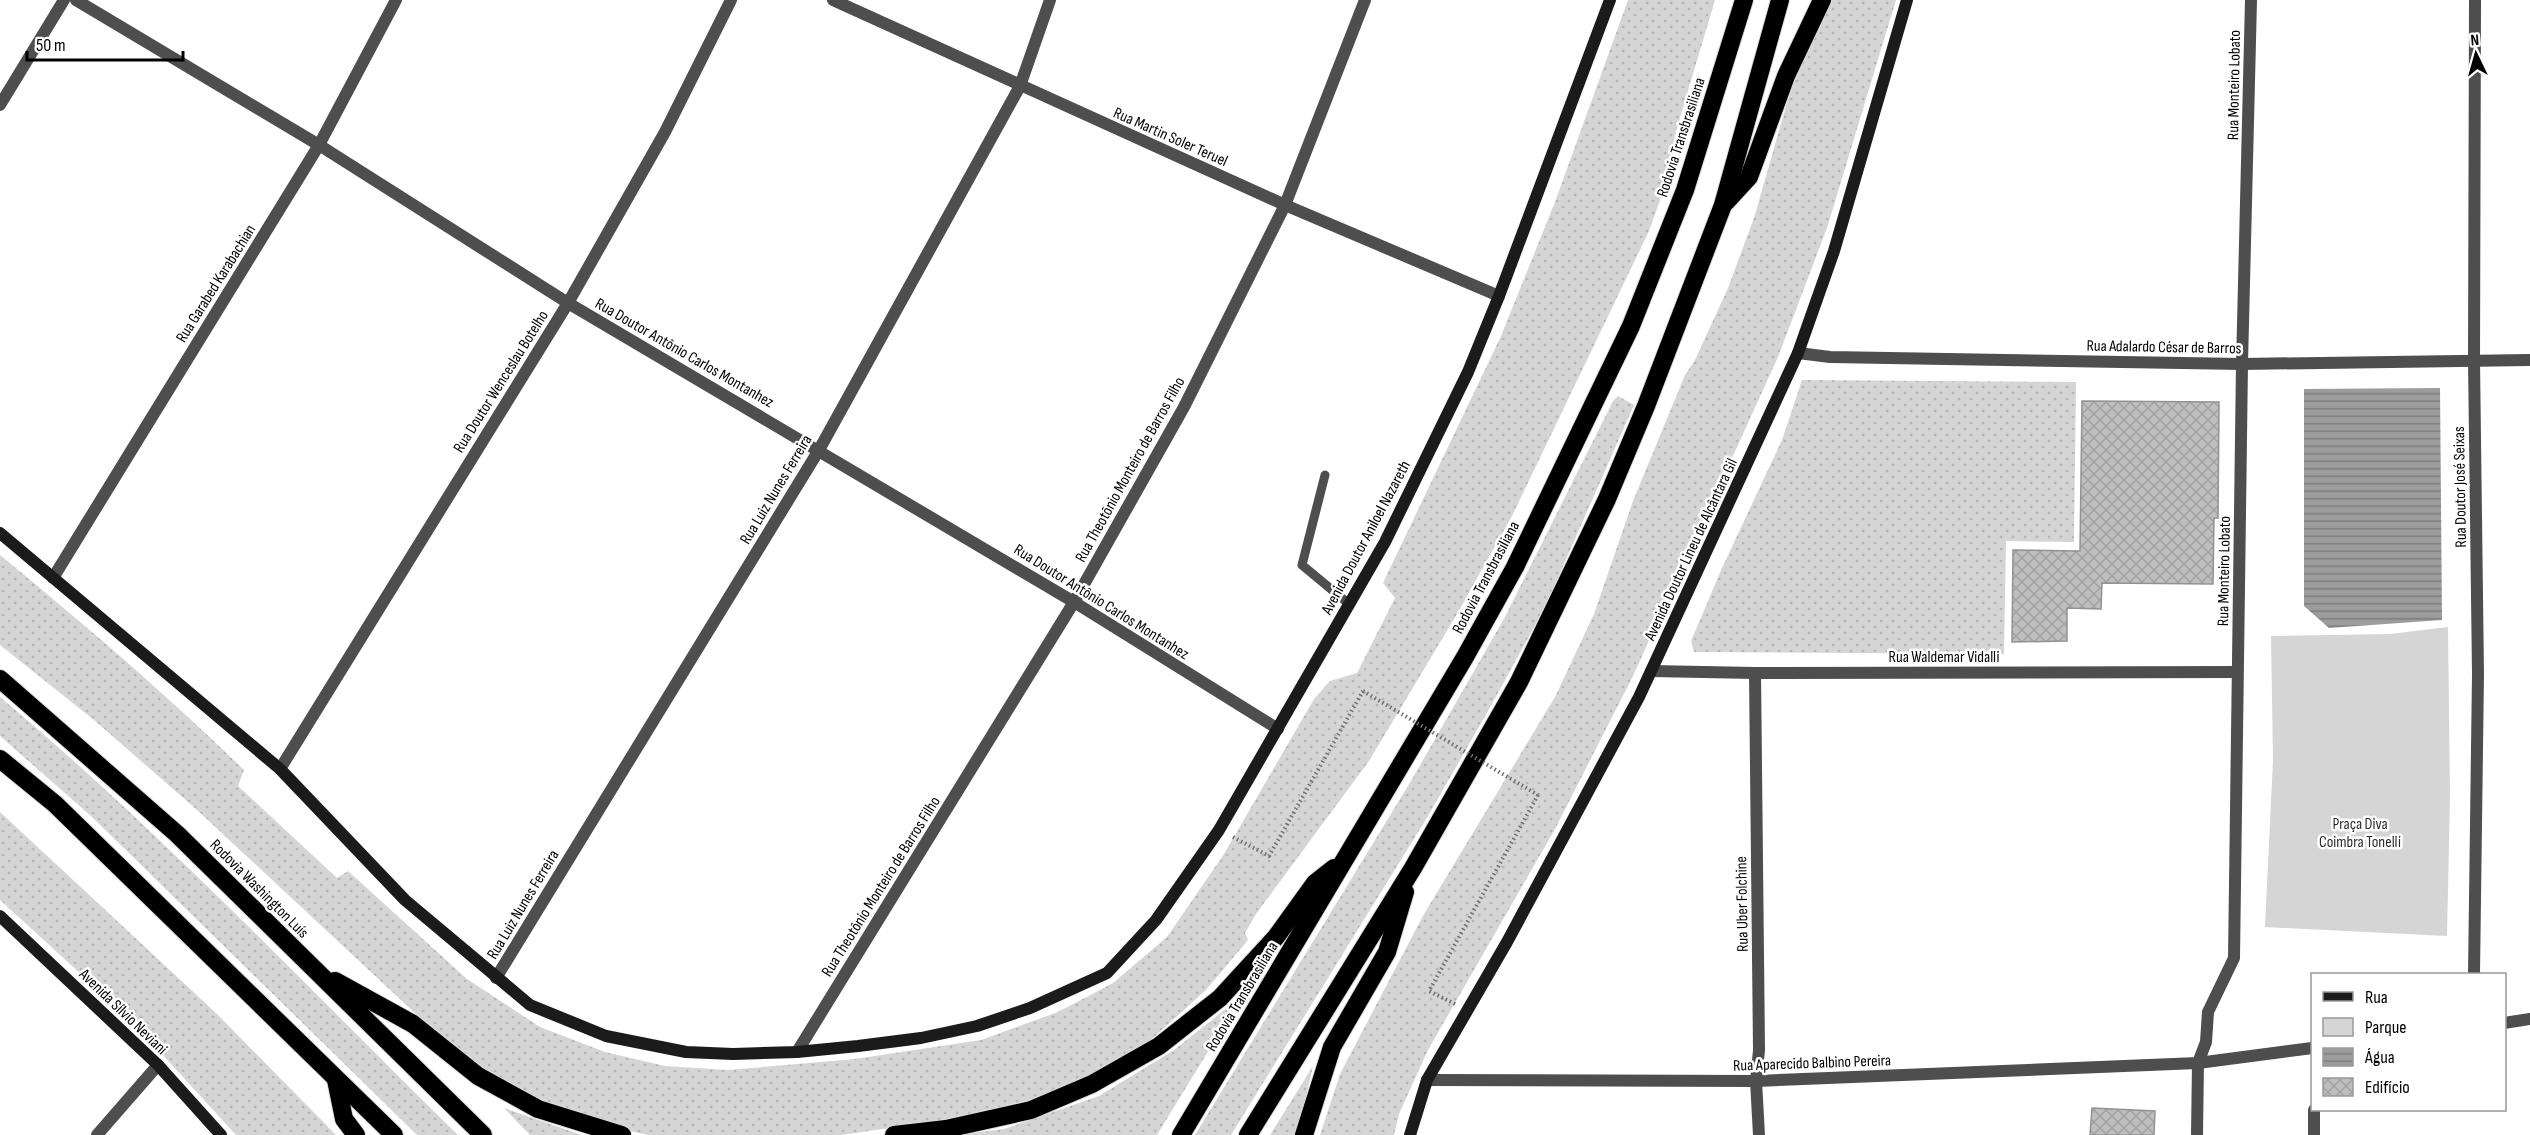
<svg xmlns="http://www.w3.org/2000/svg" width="2530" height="1135" viewBox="0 0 2530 1135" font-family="'Sofia Sans Condensed',sans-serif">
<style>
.grass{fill:url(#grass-dots)}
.park{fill:#d5d5d5}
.water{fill:url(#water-rules)}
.building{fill:url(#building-cross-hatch);stroke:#929292;stroke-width:1.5}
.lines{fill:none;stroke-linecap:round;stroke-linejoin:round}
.motorway-casing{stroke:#dbdbdb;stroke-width:20}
.path{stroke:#707070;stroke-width:4;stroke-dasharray:1.5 3;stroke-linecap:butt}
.service{stroke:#4e4e4e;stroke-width:9}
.minor{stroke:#4e4e4e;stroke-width:12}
.tertiary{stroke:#4e4e4e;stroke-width:12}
.secondary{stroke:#1b1b1b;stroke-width:12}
.motorway{stroke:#000;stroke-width:18}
.path-bridge{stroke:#707070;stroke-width:4;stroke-dasharray:1.5 3;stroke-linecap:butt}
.labels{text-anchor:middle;stroke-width:5;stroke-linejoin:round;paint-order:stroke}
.street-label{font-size:16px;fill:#000;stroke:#fff}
.park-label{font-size:16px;fill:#2c2c2c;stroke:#fff}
</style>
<defs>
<pattern id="grass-dots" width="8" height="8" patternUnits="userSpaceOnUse" patternTransform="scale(1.5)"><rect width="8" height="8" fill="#d5d5d5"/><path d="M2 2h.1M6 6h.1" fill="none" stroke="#b5b5b5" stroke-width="1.8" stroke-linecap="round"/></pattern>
<pattern id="water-rules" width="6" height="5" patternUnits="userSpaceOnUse" patternTransform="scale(1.5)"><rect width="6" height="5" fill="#9c9c9c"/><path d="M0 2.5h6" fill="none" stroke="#7d7d7d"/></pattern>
<pattern id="building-cross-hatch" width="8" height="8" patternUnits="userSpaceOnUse" patternTransform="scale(1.5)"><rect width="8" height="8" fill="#bebebe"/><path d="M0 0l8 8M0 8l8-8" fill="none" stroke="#a2a2a2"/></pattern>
</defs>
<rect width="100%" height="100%" fill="#fff"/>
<g class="grass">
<path d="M1628,0H1715L1676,131L1663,192L1649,231L1512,516L1457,614L1369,761L1256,914L1245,933L1248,940L1206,990L1153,1038L1096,1073L1034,1099L950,1119L842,1135H648L604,1125L546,1103L461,1056L196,809L94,720L0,645V555C84,624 166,694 244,770L238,786L337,878L348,871L467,979L540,1027L605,1052L665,1066L728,1070L855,1059L981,1040L1058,1012L1113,983L1167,937L1224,854L1314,699L1330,681L1357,673L1395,598L1383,583L1501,336L1555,202Z"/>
<polygon points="1830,0 1896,0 1827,228 1778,357 1633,676 1555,829 1428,1050 1399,1114 1394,1135 1320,1135 1340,1074 1424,914 1555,697 1594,614 1633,501 1685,375 1695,360 1728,288 1754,218 1793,82"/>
<polygon points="1802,380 2076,382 2074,542 2006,541 2004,654 1694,652 1691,641 1722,568 1782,440"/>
<polygon points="1618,396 1634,405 1545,607 1492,704 1428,816 1231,1135 1195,1135 1411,781 1505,617 1613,401"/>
<path d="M0,697C162,833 307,987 458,1135H417L91,816L0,736Z"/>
<polygon points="0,812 217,1014 336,1135 236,1135 129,1018 0,900"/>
<polygon points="1242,996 1157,1135 956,1135 1004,1129 1099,1096 1174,1050"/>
<polygon points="1313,1066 1297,1135 1270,1135"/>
<polygon points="504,1108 582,1135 530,1135"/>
</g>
<polygon class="park" points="2448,627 2450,796 2447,936 2265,927 2273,760 2271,636 2390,634"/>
<polygon class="water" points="2440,388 2442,620 2329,628 2304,606 2304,389"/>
<g class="building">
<polygon points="2082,401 2219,402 2218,518 2214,518 2213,584 2102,583 2101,609 2067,608 2067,641 2012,642 2013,550 2080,551"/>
<polygon points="2092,1108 2155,1111 2154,1135 2090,1135"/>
</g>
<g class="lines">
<defs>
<g id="motorway">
<polyline points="1726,202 1749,177 1786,76 1822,0"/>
<polyline points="0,679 177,834 483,1135"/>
<polyline points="0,759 55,804 394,1135"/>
<polyline points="335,981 413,1024 478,1076 538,1109 622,1135"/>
<polyline points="336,1080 344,1119 356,1135"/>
<polyline points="894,1135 946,1129 1031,1110 1092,1084 1159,1046 1220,998 1276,937 1315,883 1334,868"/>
<polyline points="1181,1135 1465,657 1515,567 1631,326 1685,190 1744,0"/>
<polyline points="1248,1135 1413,868 1519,682 1607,499 1646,406 1723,205 1780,0"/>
<polyline points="1304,1135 1332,1047 1387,952 1405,892"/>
</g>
</defs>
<use href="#motorway" class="motorway-casing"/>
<g class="path">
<polyline points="1233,837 1269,856 1363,691"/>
<polyline points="1455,1004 1429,991 1538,795"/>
</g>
<polyline class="service" points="1325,475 1302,565 1349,604"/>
<g class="minor">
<polyline points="76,0 319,145 568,303 1074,602 1278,729"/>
<polyline points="833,0 1285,205 1499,296"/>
<polyline points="0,105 64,0"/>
<polyline points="53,578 319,145 396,0"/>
<polyline points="1651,671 1755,673 2237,672"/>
<polyline points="1755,673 1759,1050 1756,1081 1759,1135"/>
<polyline points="280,769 568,303 665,132 731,0"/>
<polyline points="2474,974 2478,674 2474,360 2475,0"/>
<polyline points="496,978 819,450 1020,86 1050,0"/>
<polyline points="2504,1023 2530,1019"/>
<polyline points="797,1052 1074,602 1184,407 1285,205 1365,0"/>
<polyline points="1427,1080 1756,1081 2198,1063 2312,1048"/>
<polyline points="97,1135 158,1065"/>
<polyline points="2197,1135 2198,1063 2206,1042 2208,1012 2234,958 2242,364 2251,0"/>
<polyline points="2314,1135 2314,1110"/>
</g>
<polyline class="tertiary" points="1798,353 1830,357 2242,364 2530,360"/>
<g class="secondary">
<polyline points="0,533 280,769 405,900 530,1005 606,1036 686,1052 733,1054 797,1052 858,1046 921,1038 977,1026 1030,1008 1107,973 1156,920 1219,830 1385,542 1468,372 1499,296 1610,0"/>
<polyline points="0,916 158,1065 221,1135"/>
<polyline points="1410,1135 1427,1080 1507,942 1639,697 1798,353 1834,251 1907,0"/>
</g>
<use href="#motorway" class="motorway"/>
<polyline class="path-bridge" points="1363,691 1538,795"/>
</g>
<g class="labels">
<g class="street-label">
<text transform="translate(2233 85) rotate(-89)" y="6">Rua Monteiro Lobato</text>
<text transform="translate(1171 136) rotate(24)" y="6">Rua Martin Soler Teruel</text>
<text transform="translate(1680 137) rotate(-72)" y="6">Rodovia Transbrasiliana</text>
<text transform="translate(215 283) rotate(-58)" y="6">Rua Garabed Karabachian</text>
<text transform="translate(2164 346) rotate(1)" y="6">Rua Adalardo César de Barros</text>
<text transform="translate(685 352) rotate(30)" y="6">Rua Doutor Antônio Carlos Montanhez</text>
<text transform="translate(500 381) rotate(-58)" y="6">Rua Doutor Wenceslau Botelho</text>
<text transform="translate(1129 469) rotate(-61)" y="6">Rua Theotônio Monteiro de Barros Filho</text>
<text transform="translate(2459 487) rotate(-91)" y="6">Rua Doutor José Seixas</text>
<text transform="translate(775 489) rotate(-59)" y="6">Rua Luiz Nunes Ferreira</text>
<text transform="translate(1365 537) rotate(-62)" y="6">Avenida Doutor Aniloel Nazareth</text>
<text transform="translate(1690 549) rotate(-65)" y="6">Avenida Doutor Lineu de Alcântara Gil</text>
<text transform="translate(2223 571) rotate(-89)" y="6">Rua Monteiro Lobato</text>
<text transform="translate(1485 577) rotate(-62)" y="6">Rodovia Transbrasiliana</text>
<text transform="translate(1102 601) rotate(32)" y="6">Rua Doutor Antônio Carlos Montanhez</text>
<text x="1944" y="662">Rua Waldemar Vidalli</text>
<text transform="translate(880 886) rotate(-58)" y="6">Rua Theotônio Monteiro de Barros Filho</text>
<text transform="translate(260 888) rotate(45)" y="6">Rodovia Washington Luís</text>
<text transform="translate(522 904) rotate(-59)" y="6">Rua Luiz Nunes Ferreira</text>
<text transform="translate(1741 904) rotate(-91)" y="6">Rua Uber Folchine</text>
<text transform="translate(1241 996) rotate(-59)" y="6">Rodovia Transbrasiliana</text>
<text transform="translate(124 1011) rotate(44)" y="6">Avenida Sílvio Neviani</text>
<text transform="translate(1812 1062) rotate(-2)" y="6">Rua Aparecido Balbino Pereira</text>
</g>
<g class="park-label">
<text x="2360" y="829">Praça Diva<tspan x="2360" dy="18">Coimbra Tonelli</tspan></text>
</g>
</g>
<rect x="2311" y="973" width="195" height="138" fill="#ffffff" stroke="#999999" stroke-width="1.5"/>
<rect x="2323" y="992" width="30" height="9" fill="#1b1b1b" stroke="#999999" stroke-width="1.5"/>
<text x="2365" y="1003" font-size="18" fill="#000000">Rua</text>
<rect x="2323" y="1018" width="30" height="18" fill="#d5d5d5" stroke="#999999" stroke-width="1.5"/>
<text x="2365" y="1033" font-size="18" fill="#000000">Parque</text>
<rect x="2323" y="1048" width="30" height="18" fill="url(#water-rules)" stroke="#999999" stroke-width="1.5"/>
<text x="2365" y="1063" font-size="18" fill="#000000">Água</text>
<rect x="2323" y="1078" width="30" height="18" fill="url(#building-cross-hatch)" stroke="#999999" stroke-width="1.5"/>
<text x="2365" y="1093" font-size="18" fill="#000000">Edifício</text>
<g transform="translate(2476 54) rotate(355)" stroke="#ffffff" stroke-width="4.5" paint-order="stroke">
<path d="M0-4.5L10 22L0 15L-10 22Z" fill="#000000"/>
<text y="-9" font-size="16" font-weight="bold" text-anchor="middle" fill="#000000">N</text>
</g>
<path d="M27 51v9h156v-9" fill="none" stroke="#000000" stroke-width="3"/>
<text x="36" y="51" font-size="18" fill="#000000" stroke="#ffffff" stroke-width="4.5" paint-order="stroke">50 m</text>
</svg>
